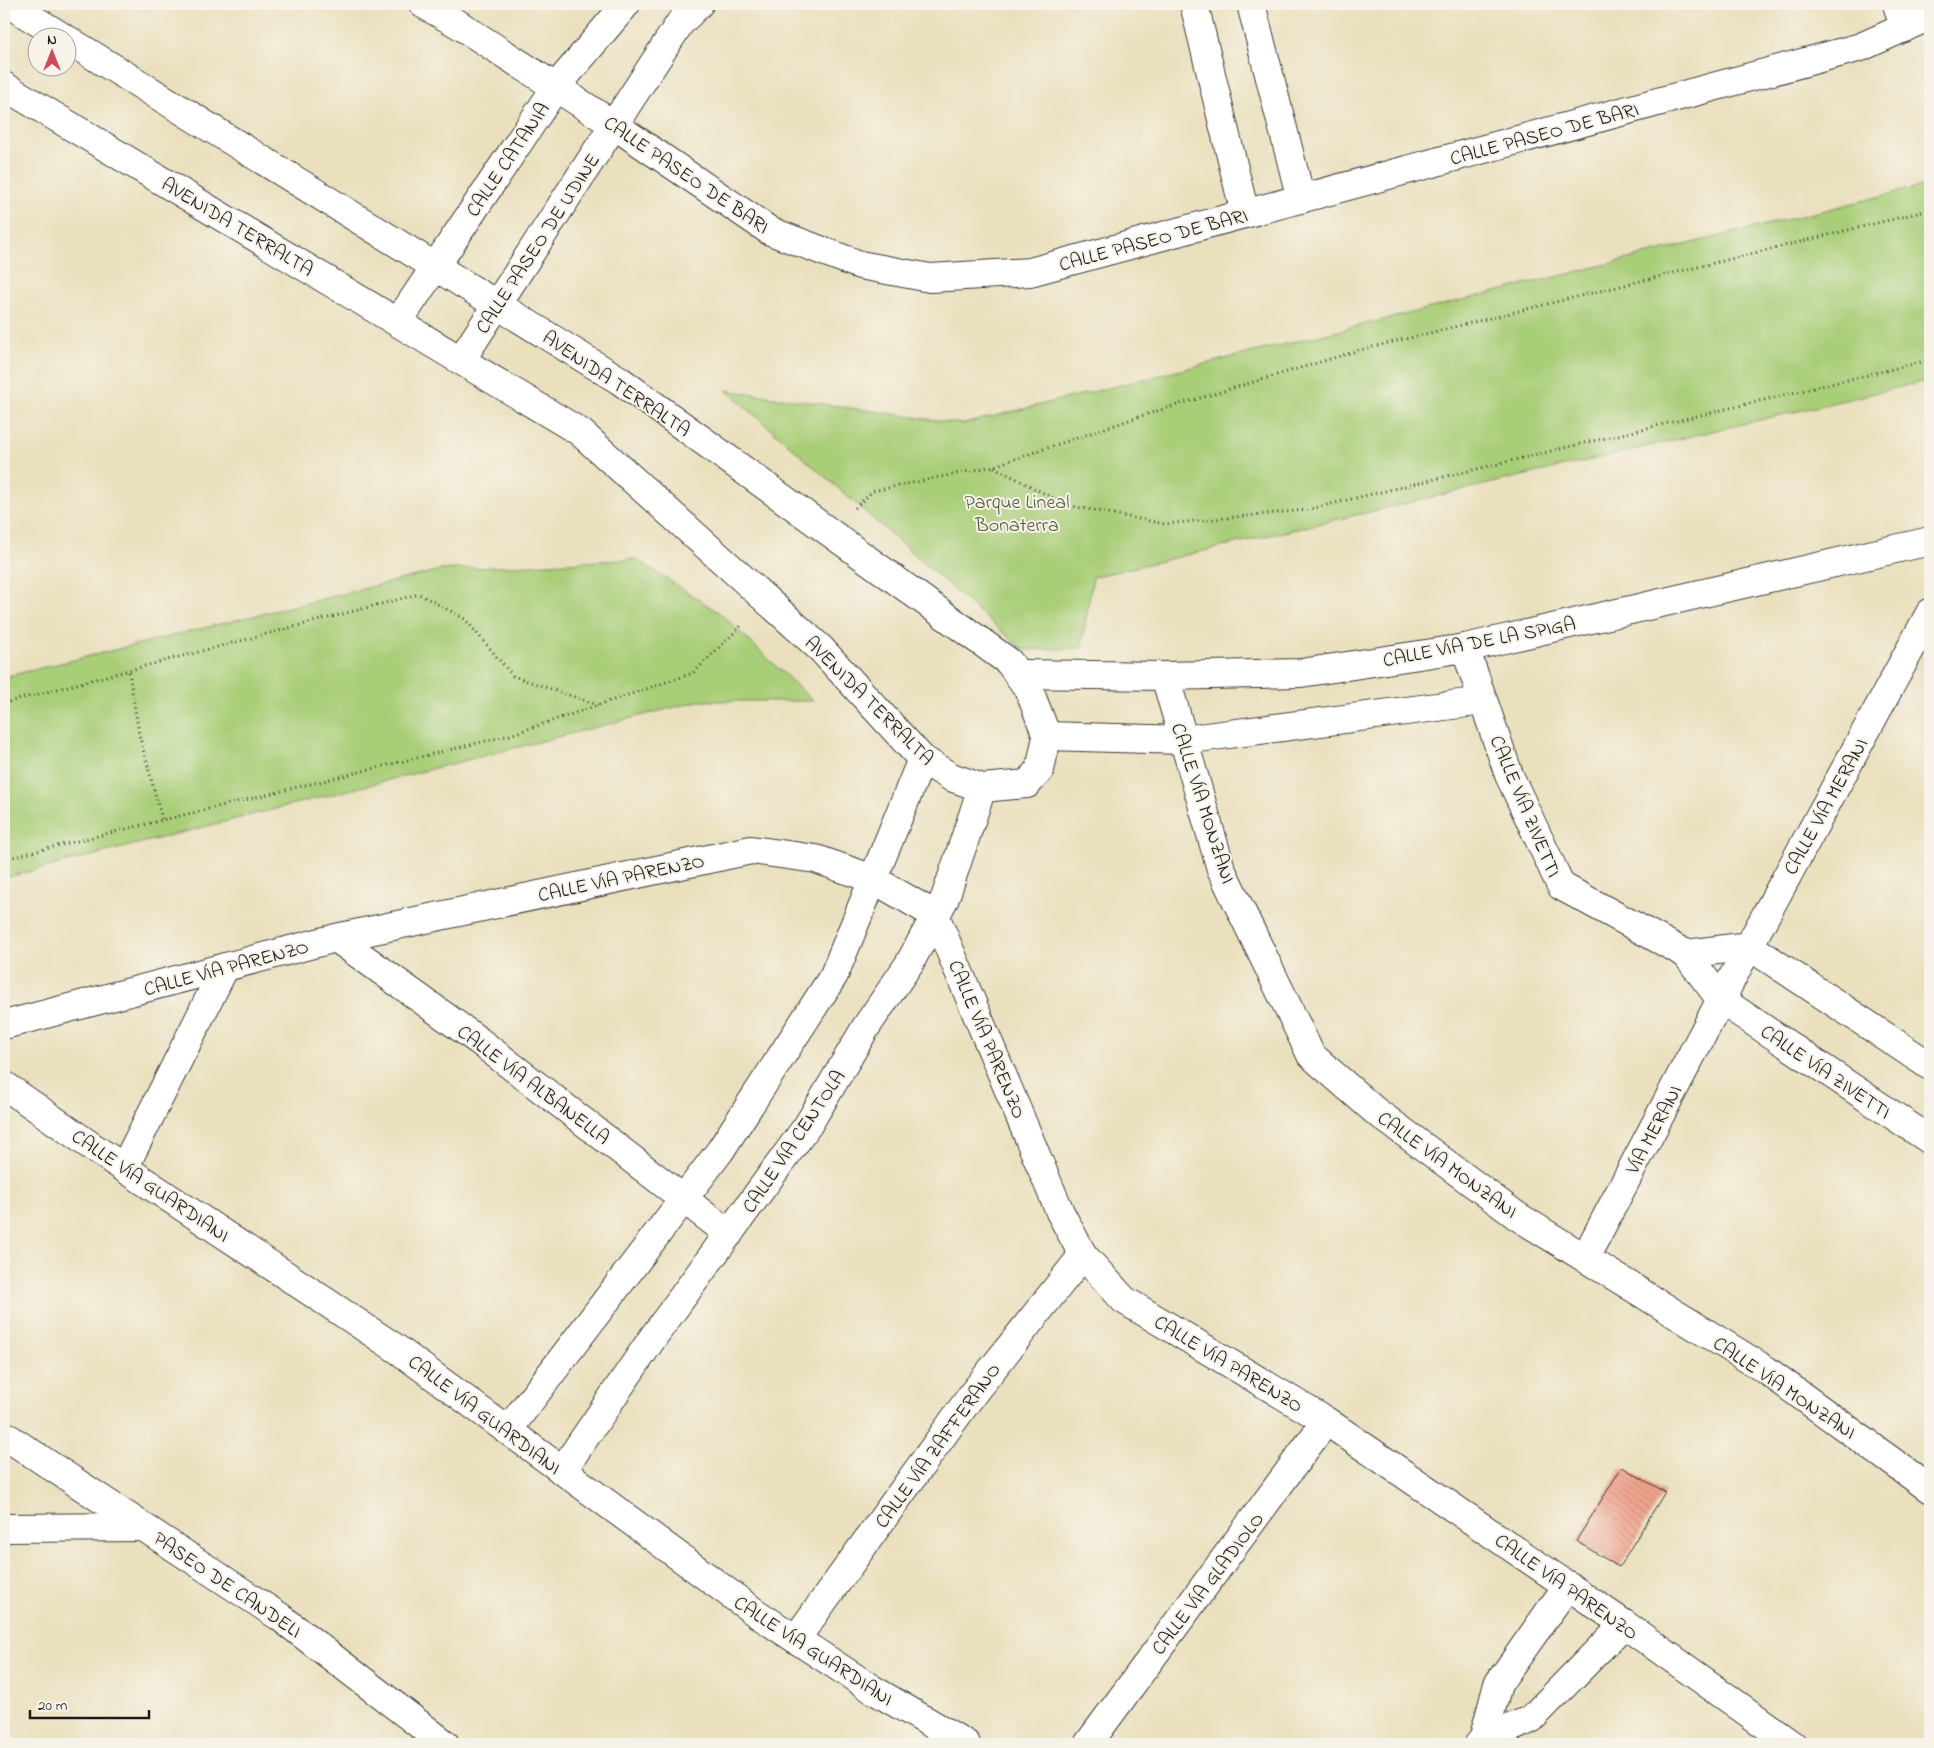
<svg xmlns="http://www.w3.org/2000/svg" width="1934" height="1748" viewBox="0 0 1934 1748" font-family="'Indie Flower',sans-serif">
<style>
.park{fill:#a9ce78;stroke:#62754a}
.building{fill:url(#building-back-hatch)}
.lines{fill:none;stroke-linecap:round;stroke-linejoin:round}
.street-casing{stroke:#3b3934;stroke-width:30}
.secondary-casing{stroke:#3b3934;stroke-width:30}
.path{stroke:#3b3934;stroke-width:3;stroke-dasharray:1 4;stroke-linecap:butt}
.street{stroke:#fff;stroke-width:28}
.secondary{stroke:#fff;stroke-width:28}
.labels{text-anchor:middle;stroke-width:4;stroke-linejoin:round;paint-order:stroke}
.street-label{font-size:20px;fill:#1c1c1c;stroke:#f7f3e8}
.park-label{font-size:20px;fill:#4d5a3c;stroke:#f7f3e8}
</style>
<defs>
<pattern id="building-back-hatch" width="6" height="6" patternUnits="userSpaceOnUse" patternTransform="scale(1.25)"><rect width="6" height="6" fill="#f0a48e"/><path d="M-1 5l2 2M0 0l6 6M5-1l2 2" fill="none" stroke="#cd8d7a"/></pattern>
</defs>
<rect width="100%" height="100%" fill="#f7f3e8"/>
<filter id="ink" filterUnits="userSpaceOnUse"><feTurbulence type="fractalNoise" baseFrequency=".02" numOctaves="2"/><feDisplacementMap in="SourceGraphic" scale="10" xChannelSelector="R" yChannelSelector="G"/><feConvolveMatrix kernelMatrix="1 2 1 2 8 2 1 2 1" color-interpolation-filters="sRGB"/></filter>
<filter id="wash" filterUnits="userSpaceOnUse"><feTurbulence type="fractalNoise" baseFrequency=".0096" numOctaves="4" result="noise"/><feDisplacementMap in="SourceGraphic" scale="20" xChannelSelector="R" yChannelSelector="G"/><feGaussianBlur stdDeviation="1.12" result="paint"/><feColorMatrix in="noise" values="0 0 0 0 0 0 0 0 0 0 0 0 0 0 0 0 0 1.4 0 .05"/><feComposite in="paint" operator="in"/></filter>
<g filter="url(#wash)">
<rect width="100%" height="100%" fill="#eae0be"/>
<g class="park">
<polygon points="1930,184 1930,380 1093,577 1081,648 1023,650 726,390 963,424"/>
<polygon points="636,559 721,614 813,701 699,701 4,878 4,677 440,570"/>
</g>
<g id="blocks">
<polygon class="building" points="1622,1467 1665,1492 1619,1567 1576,1541"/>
</g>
</g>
<g filter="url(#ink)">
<use href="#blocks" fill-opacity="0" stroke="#3b3934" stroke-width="1"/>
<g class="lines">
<defs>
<g id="street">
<polyline points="423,4 458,24 614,125 770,231 860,265 930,278 1030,272 1861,47 1930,16"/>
<polyline points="1194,4 1245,214"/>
<polyline points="1251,4 1301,199"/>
<polyline points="1897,4 1904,28"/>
<polyline points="398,322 556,87 626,4"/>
<polyline points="461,360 680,23 699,4"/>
<polyline points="1465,648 1509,775 1561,886 1686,954 1721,1000 1930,1140"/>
<polyline points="1019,674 1165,676 1301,673 1465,648 1930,541"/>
<polyline points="1165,676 1221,869 1311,1055 1374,1110 1517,1216 1766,1370 1930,1489"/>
<polyline points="1047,736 1183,740 1483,701"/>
<polyline points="336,938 479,1041 729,1234"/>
<polyline points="1686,954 1749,946 1930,1066"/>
<polyline points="4,1025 336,938 751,850 816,859 873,879 935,915 1060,1212 1083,1255 1124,1300 1326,1421 1624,1624 1792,1744"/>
<polyline points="4,1085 94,1148 397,1349 756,1613 872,1689 966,1744"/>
<polyline points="124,1168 225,967"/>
<polyline points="1585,1258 1749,946 1930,613"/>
<polyline points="508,1430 720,1151 834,975 922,759"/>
<polyline points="4,1435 280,1617 445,1744"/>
<polyline points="562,1471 654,1336 808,1125 866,1027 909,964 945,898 982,788"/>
<polyline points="4,1528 143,1527"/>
<polyline points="796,1639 974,1392 1083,1255"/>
<polyline points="1483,1740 1498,1684 1568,1585"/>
<polyline points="1088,1744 1326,1421"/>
<polyline points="1479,1744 1483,1740 1531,1719 1624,1624"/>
</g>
<g id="secondary">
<polyline points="9,4 64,38"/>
<polyline points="4,86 580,432 821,649 922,759 951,777 982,788 1027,784 1040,770 1047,736 1029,690 1009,662 619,380 68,40"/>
</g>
</defs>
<use href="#street" class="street-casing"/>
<use href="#secondary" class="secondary-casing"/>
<g class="path">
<polyline points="994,467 1066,505 1165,524 1306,510 1930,360"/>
<polyline points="855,508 873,491 994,466 1147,414 1360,350 1930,210"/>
<polyline points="129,672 139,734 162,819"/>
<polyline points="4,703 419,594 465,619 513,676 598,705"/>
<polyline points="4,859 510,735 693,673 743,624"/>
</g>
<use href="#street" class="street"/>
<use href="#secondary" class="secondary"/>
</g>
</g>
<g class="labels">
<g class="street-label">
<text transform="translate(1544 133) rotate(-15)" y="7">CALLE PASEO DE BARI</text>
<text transform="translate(507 159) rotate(-56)" y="7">CALLE CATANIA</text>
<text transform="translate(687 174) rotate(34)" y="7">CALLE PASEO DE BARI</text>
<text transform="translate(238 226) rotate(31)" y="7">AVENIDA TERRALTA</text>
<text transform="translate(1153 239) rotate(-15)" y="7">CALLE PASEO DE BARI</text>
<text transform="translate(537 243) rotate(-57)" y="7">CALLE PASEO DE UDINE</text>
<text transform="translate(617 383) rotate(34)" y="7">AVENIDA TERRALTA</text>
<text transform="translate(1479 641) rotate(-11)" y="7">CALLE VÍA DE LA SPIGA</text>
<text transform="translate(870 700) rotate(45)" y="7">AVENIDA TERRALTA</text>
<text transform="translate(1204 803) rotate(72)" y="7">CALLE VÍA MONZANI</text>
<text transform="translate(1526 806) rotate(67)" y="7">CALLE VÍA ZIVETTI</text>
<text transform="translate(1825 806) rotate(-61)" y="7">CALLE VÍA MERANI</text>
<text transform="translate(621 877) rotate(-12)" y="7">CALLE VÍA PARENZO</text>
<text transform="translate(226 967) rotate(-15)" y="7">CALLE VÍA PARENZO</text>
<text transform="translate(988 1039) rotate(67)" y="7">CALLE VÍA PARENZO</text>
<text transform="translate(1826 1071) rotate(34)" y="7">CALLE VÍA ZIVETTI</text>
<text transform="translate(534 1084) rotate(37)" y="7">CALLE VÍA ALBANELLA</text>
<text transform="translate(1653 1129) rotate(-62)" y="7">VÍA MERANI</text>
<text transform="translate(793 1141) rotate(-56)" y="7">CALLE VÍA CENTOLA</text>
<text transform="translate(1448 1164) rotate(36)" y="7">CALLE VÍA MONZANI</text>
<text transform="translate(151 1185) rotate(34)" y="7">CALLE VÍA GUARDIANI</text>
<text transform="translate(1229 1363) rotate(31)" y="7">CALLE VÍA PARENZO</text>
<text transform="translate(1785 1387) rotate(34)" y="7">CALLE VÍA MONZANI</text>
<text transform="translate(485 1414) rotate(37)" y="7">CALLE VÍA GUARDIANI</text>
<text transform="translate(937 1445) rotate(-54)" y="7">CALLE VÍA ZAFFERANO</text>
<text transform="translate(1207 1583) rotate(-53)" y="7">CALLE VÍA GLADIOLO</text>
<text transform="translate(228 1584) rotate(34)" y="7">PASEO DE CANDELI</text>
<text transform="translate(1567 1586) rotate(35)" y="7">CALLE VÍA PARENZO</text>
<text transform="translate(814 1650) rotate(33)" y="7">CALLE VÍA GUARDIANI</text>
</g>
<g class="park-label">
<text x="1017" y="508">Parque Lineal<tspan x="1017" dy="23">Bonaterra</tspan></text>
</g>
</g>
<rect width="1934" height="1748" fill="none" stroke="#f7f3e8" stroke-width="20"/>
<g transform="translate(52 52)"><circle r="24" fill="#f7f3e8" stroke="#9f9d96"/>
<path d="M0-4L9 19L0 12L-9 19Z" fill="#d1495b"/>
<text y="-8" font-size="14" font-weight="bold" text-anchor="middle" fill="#1c1c1c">N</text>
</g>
<path d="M30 1710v8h119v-8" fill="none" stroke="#1c1c1c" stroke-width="2.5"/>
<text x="38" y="1710" font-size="15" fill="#1c1c1c" stroke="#f7f3e8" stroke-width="4" paint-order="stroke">20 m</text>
</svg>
